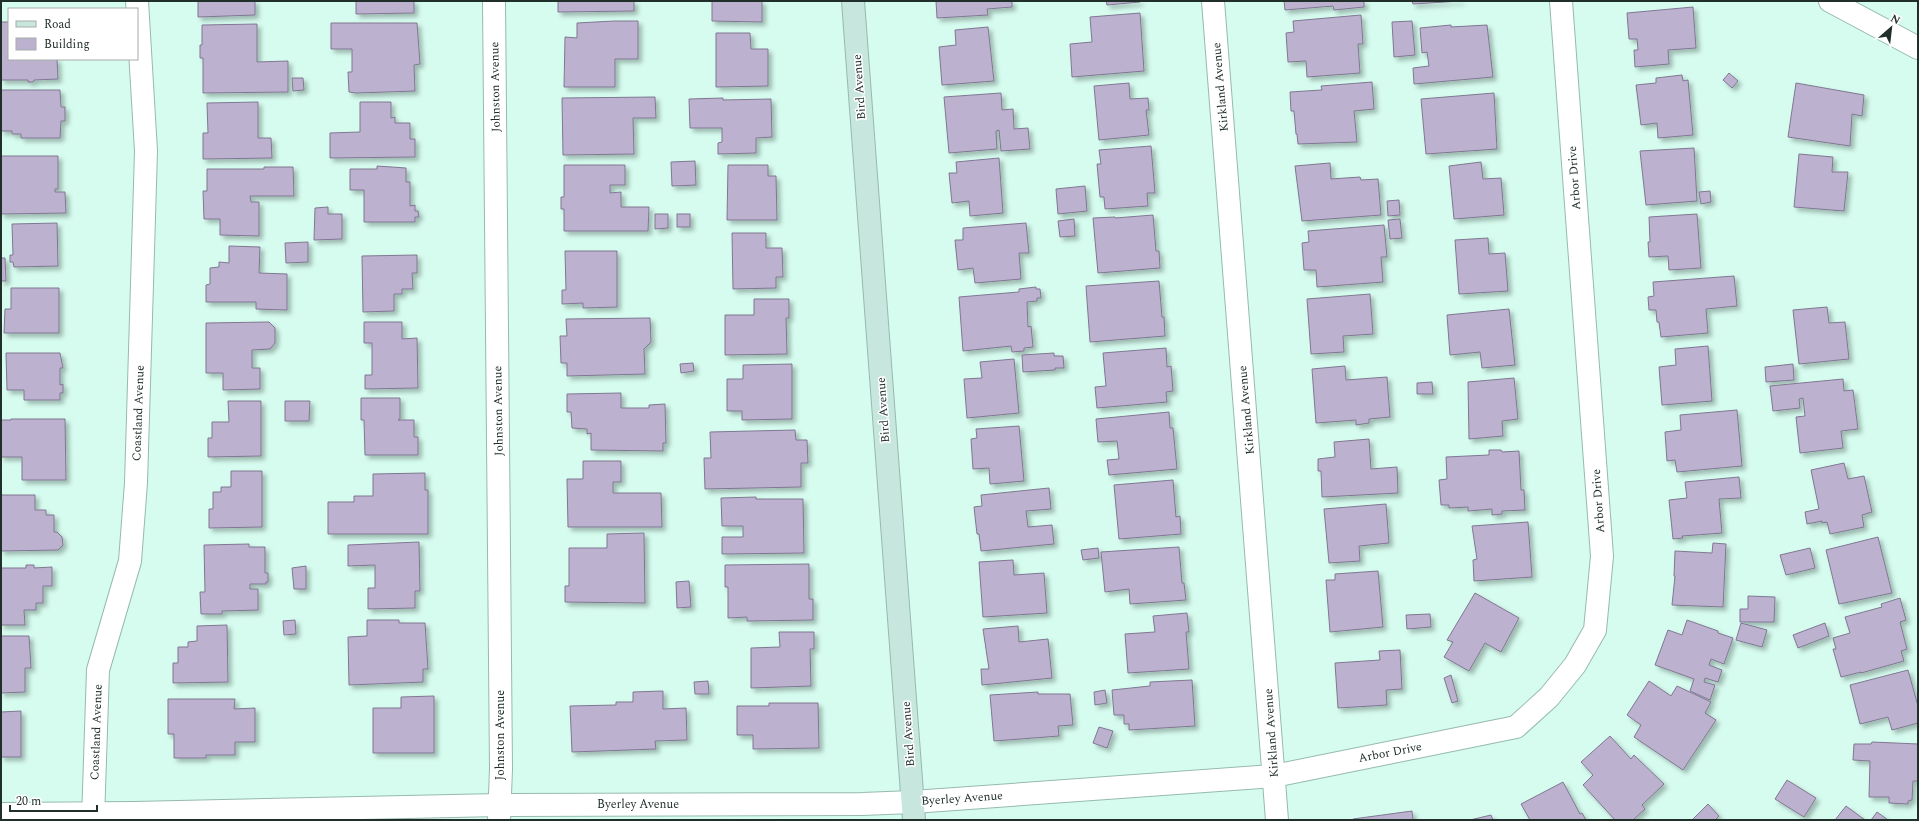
<svg xmlns="http://www.w3.org/2000/svg" width="1919" height="821" viewBox="0 0 1919 821" font-family="Spectral,serif">
<style>
.building{fill:#bcb2cf;stroke:#807792;filter:url(#shadow)}
.lines{fill:none;stroke-linecap:round;stroke-linejoin:round}
.street-casing{stroke:#96baae;stroke-width:24}
.secondary-casing{stroke:#96baae;stroke-width:24}
.street{stroke:#fff;stroke-width:22}
.secondary{stroke:#c7e6de;stroke-width:22}
.labels{text-anchor:middle;stroke-width:3;stroke-linejoin:round;paint-order:stroke}
.street-label{font-size:12px;fill:#212f2b;stroke:#fff}
</style>
<defs>
<filter id="shadow"><feDropShadow dx="3.5" dy="3.5" stdDeviation="2" flood-color="#0004"/></filter>
</defs>
<rect width="100%" height="100%" fill="#d6fcef"/>
<g class="building">
<polygon points="198,1 255,1 255,15 198,17"/>
<polygon points="356,1 414,1 414,13 356,14"/>
<polygon points="558,1 634,1 634,11 558,12"/>
<polygon points="712,1 762,1 762,22 712,21"/>
<polygon points="936,1 1012,1 1012,7 987,9 988,15 937,18"/>
<polygon points="1106,1 1140,1 1140,2 1107,5"/>
<polygon points="1284,1 1364,1 1364,7 1334,10 1333,6 1285,10"/>
<polygon points="1412,1 1461,1 1413,4"/>
<polygon points="1693,7 1696,48 1668,50 1669,64 1635,67 1634,50 1638,50 1637,39 1629,39 1627,13"/>
<polygon points="1140,13 1144,71 1072,77 1070,44 1092,42 1090,17"/>
<polygon points="1361,15 1363,44 1358,44 1360,73 1307,77 1306,61 1288,62 1286,33 1294,32 1293,21"/>
<polygon points="614,21 638,21 638,59 615,59 615,87 564,87 565,37 577,38 577,23"/>
<polygon points="1412,21 1415,55 1394,57 1392,22"/>
<polygon points="1,22 9,22 9,59 57,59 58,79 34,80 33,82 28,82 28,80 1,80"/>
<polygon points="331,23 417,23 420,64 414,65 415,91 356,93 349,92 348,72 352,72 352,49 331,49"/>
<polygon points="257,24 257,62 288,61 288,92 203,93 203,58 200,58 200,45 202,45 202,25"/>
<polygon points="1451,25 1451,27 1487,25 1493,77 1414,84 1413,68 1429,66 1427,52 1422,53 1420,28"/>
<polygon points="988,27 994,81 942,85 939,47 956,45 955,30"/>
<polygon points="716,33 750,33 751,49 768,49 768,86 716,87"/>
<polygon points="1729,73 1738,81 1732,88 1723,80"/>
<polygon points="1682,75 1683,81 1688,80 1693,135 1658,138 1657,123 1641,125 1636,85 1656,83 1656,78"/>
<polygon points="292,78 303,78 304,90 293,91"/>
<polygon points="1372,82 1374,109 1354,111 1357,142 1298,144 1297,134 1296,134 1294,111 1291,111 1290,92 1322,90 1321,86"/>
<polygon points="1129,83 1130,99 1148,98 1149,110 1146,110 1149,135 1099,140 1094,86"/>
<polygon points="1796,83 1864,95 1862,116 1852,114 1850,146 1788,137"/>
<polygon points="1,90 60,90 61,107 65,107 65,121 61,121 60,138 21,138 21,134 12,134 12,131 1,131"/>
<polygon points="1001,93 1002,110 1013,109 1014,129 1028,128 1030,149 1001,151 999,130 996,131 997,149 949,153 944,97"/>
<polygon points="1494,93 1497,149 1426,154 1421,99"/>
<polygon points="655,97 656,118 633,118 634,154 563,155 562,98"/>
<polygon points="723,98 723,100 771,99 772,137 756,138 756,153 718,154 718,143 722,142 722,128 690,128 689,99"/>
<polygon points="258,102 258,138 271,138 272,158 203,159 203,133 208,133 207,103"/>
<polygon points="360,102 391,102 391,118 395,117 395,123 410,123 410,139 415,139 415,157 330,158 330,133 360,132"/>
<polygon points="1151,146 1155,193 1147,193 1148,206 1105,209 1104,197 1100,197 1097,164 1101,164 1099,150"/>
<polygon points="1694,148 1697,201 1646,205 1640,151"/>
<polygon points="1799,154 1833,157 1832,172 1848,172 1844,211 1794,207"/>
<polygon points="1,156 58,156 58,189 55,189 55,192 65,192 66,213 1,214"/>
<polygon points="999,158 1003,213 970,216 969,201 952,203 949,173 957,173 956,162"/>
<polygon points="695,161 696,185 672,186 671,162"/>
<polygon points="1481,162 1483,179 1501,178 1504,215 1454,219 1449,166"/>
<polygon points="1330,163 1331,179 1360,177 1361,180 1378,179 1381,215 1302,221 1295,166"/>
<polygon points="564,165 625,165 625,185 610,185 610,193 621,192 621,207 649,207 648,231 564,231 564,209 561,209 561,197 564,197"/>
<polygon points="728,165 768,165 768,176 776,176 777,220 727,220"/>
<polygon points="377,166 406,168 406,182 410,182 410,206 415,205 415,211 418,211 419,217 415,217 415,222 364,222 364,190 350,190 350,169 377,169"/>
<polygon points="264,167 293,167 294,196 250,196 251,202 259,202 259,236 220,235 220,219 204,219 203,191 207,191 207,169 264,169"/>
<polygon points="1085,186 1087,211 1058,214 1056,189"/>
<polygon points="1710,191 1711,202 1701,204 1699,192"/>
<polygon points="1399,200 1400,215 1388,216 1387,201"/>
<polygon points="328,207 328,214 342,214 342,239 314,240 315,208"/>
<polygon points="655,214 668,214 668,228 655,229"/>
<rect x="677" y="214" width="13" height="13"/>
<polygon points="1697,214 1701,268 1669,270 1668,256 1649,257 1648,242 1650,242 1649,217"/>
<polygon points="1153,215 1156,251 1159,251 1160,268 1098,273 1093,218 1115,217 1115,218"/>
<polygon points="1074,219 1075,236 1060,237 1058,221"/>
<polygon points="1400,219 1402,238 1390,239 1388,220"/>
<polygon points="57,223 58,266 14,267 13,262 10,262 10,255 13,255 12,224"/>
<polygon points="1026,223 1029,253 1019,253 1021,279 975,283 973,268 958,270 955,240 963,240 963,228"/>
<polygon points="1384,225 1387,257 1381,257 1383,282 1317,287 1316,270 1304,270 1302,243 1309,242 1308,231"/>
<polygon points="732,233 766,233 766,248 782,248 783,277 776,277 776,288 733,289"/>
<polygon points="1488,238 1489,254 1505,253 1508,291 1459,294 1455,240"/>
<polygon points="308,242 308,262 286,263 285,243"/>
<polygon points="229,246 260,247 259,273 287,274 287,310 256,309 256,302 206,302 206,285 210,284 210,268 219,267 219,262 229,263"/>
<polygon points="565,251 617,251 617,307 583,308 583,303 562,304 562,290 566,290"/>
<polygon points="417,255 417,273 412,273 413,289 402,289 402,294 394,294 394,311 363,312 362,256"/>
<polygon points="1,258 5,258 6,281 1,281"/>
<polygon points="1734,276 1737,306 1706,309 1708,333 1661,337 1659,322 1657,322 1656,310 1649,310 1648,297 1654,296 1653,282"/>
<polygon points="1159,281 1162,317 1164,317 1165,336 1090,342 1086,286"/>
<polygon points="1036,287 1036,289 1040,289 1041,298 1037,298 1037,301 1027,302 1028,327 1031,326 1033,347 1024,348 1024,351 1012,352 1011,346 963,351 959,297 1019,292 1019,289"/>
<polygon points="11,288 59,288 59,333 4,333 5,309 11,309"/>
<polygon points="1370,294 1373,334 1343,336 1344,352 1311,354 1307,299"/>
<polygon points="754,299 789,299 789,318 786,318 787,354 725,355 725,315 754,315"/>
<polygon points="1827,307 1829,323 1845,322 1849,359 1799,364 1793,310"/>
<polygon points="1509,309 1515,365 1482,368 1480,352 1450,355 1447,315"/>
<polygon points="650,318 651,342 644,349 645,374 567,376 567,363 561,363 560,336 567,336 566,319"/>
<polygon points="269,322 275,328 275,343 270,349 252,350 252,368 260,368 260,389 223,390 223,373 206,373 206,323"/>
<polygon points="364,322 402,322 402,339 417,338 418,388 365,389 365,375 372,375 372,343 364,343"/>
<polygon points="1708,346 1712,401 1662,405 1659,367 1676,365 1675,349"/>
<polygon points="1166,348 1167,367 1171,366 1173,391 1166,392 1167,402 1097,408 1095,387 1106,386 1103,353"/>
<polygon points="6,353 60,353 63,368 60,368 60,385 63,384 63,393 60,393 60,400 24,400 24,390 7,390"/>
<polygon points="1054,353 1054,356 1063,356 1064,368 1055,368 1055,370 1023,372 1022,355"/>
<polygon points="1014,359 1019,413 967,418 964,379 982,378 980,362"/>
<polygon points="693,363 694,371 681,373 680,364"/>
<polygon points="792,364 792,419 742,420 742,411 727,411 727,379 743,379 743,365"/>
<polygon points="1793,364 1794,380 1766,382 1765,367"/>
<polygon points="1345,366 1346,380 1387,377 1390,417 1369,419 1369,423 1356,425 1356,420 1316,423 1312,369"/>
<polygon points="1514,378 1518,419 1502,421 1503,436 1469,439 1468,382"/>
<polygon points="1843,379 1844,391 1853,390 1858,429 1841,431 1843,448 1800,453 1796,417 1805,416 1803,398 1799,399 1800,408 1773,411 1770,386"/>
<polygon points="1432,382 1433,394 1417,394 1417,383"/>
<polygon points="621,393 621,408 649,408 649,405 665,404 666,443 663,443 663,451 591,450 591,433 587,434 587,429 572,428 571,412 567,412 567,394"/>
<polygon points="361,398 400,398 400,419 398,420 414,420 414,437 418,437 418,455 365,455 364,420 361,420"/>
<polygon points="228,401 261,401 261,456 208,457 208,438 212,438 212,422 229,422"/>
<polygon points="285,401 310,401 309,421 285,421"/>
<polygon points="1737,410 1742,466 1677,472 1675,460 1667,461 1665,432 1681,430 1680,415"/>
<polygon points="1169,412 1170,428 1173,428 1177,469 1109,475 1107,460 1119,459 1117,441 1098,442 1096,419"/>
<polygon points="11,419 65,419 66,480 22,480 22,457 1,457 1,420 11,420"/>
<polygon points="1019,426 1024,481 990,484 989,468 973,469 971,439 977,438 976,429"/>
<polygon points="795,430 796,440 807,440 808,463 801,463 801,487 705,489 704,458 711,458 710,432"/>
<polygon points="1369,439 1371,469 1397,467 1398,493 1322,497 1321,471 1318,471 1318,459 1335,457 1334,442"/>
<polygon points="1489,450 1501,450 1502,452 1519,451 1521,490 1524,490 1525,510 1502,511 1502,514 1492,515 1492,509 1468,511 1468,507 1449,508 1449,505 1441,505 1439,480 1447,479 1446,457 1489,455"/>
<polygon points="583,461 621,461 621,482 613,482 613,493 661,493 662,527 568,527 567,479 583,479"/>
<polygon points="1844,463 1848,479 1864,476 1872,512 1862,515 1864,527 1830,534 1827,522 1822,523 1822,521 1807,524 1805,512 1819,509 1811,470"/>
<polygon points="231,471 262,471 262,527 209,528 209,509 213,509 213,492 221,492 221,487 231,487"/>
<polygon points="425,473 425,490 428,490 428,534 328,534 328,502 354,502 354,496 373,496 373,474"/>
<polygon points="1739,477 1741,498 1719,499 1722,533 1682,536 1683,538 1673,539 1669,500 1687,498 1685,482"/>
<polygon points="1173,480 1176,517 1180,516 1181,534 1119,539 1114,485"/>
<polygon points="1049,488 1051,509 1026,511 1028,527 1052,525 1054,544 981,551 979,534 977,534 974,507 982,506 981,495"/>
<polygon points="1,495 35,495 35,510 46,510 46,515 54,515 54,532 57,532 62,537 63,545 58,550 1,551"/>
<polygon points="756,497 756,499 803,499 804,553 722,554 722,537 743,537 743,526 722,526 721,498"/>
<polygon points="1386,504 1389,543 1359,546 1360,561 1329,563 1324,509"/>
<polygon points="1528,522 1532,577 1474,581 1473,560 1477,559 1472,526"/>
<polygon points="644,533 645,603 565,602 565,586 569,586 569,548 607,548 607,534"/>
<polygon points="1878,537 1892,593 1839,604 1826,550"/>
<polygon points="419,542 420,591 415,591 415,608 368,609 368,588 375,588 375,565 348,566 348,545"/>
<polygon points="1713,543 1726,544 1723,607 1672,605 1675,576 1674,576 1675,551 1712,553"/>
<polygon points="249,544 249,547 265,547 265,573 268,573 268,582 266,582 266,584 250,584 250,589 258,589 258,610 222,611 222,614 201,614 200,592 205,592 204,545"/>
<polygon points="1179,547 1182,583 1184,583 1186,600 1130,604 1129,589 1105,592 1101,552"/>
<polygon points="1098,548 1099,558 1083,560 1081,550"/>
<polygon points="1810,548 1815,568 1786,575 1780,555"/>
<polygon points="1013,560 1014,575 1044,573 1047,613 983,617 979,562"/>
<polygon points="809,564 809,599 813,599 813,620 747,621 747,617 728,618 728,587 725,587 725,565"/>
<polygon points="26,565 34,565 34,568 52,567 52,586 43,586 43,603 36,603 36,610 24,610 25,625 1,625 1,568 26,568"/>
<polygon points="306,566 306,589 294,589 292,568"/>
<polygon points="1378,571 1383,627 1330,632 1326,580 1335,580 1335,574"/>
<polygon points="689,581 691,607 677,608 676,582"/>
<polygon points="1475,593 1519,618 1501,652 1485,643 1469,671 1444,657 1453,642 1447,640"/>
<polygon points="1748,596 1775,597 1774,622 1740,622 1740,609 1748,609"/>
<polygon points="1900,598 1906,620 1900,622 1907,649 1901,651 1904,661 1861,673 1861,672 1841,677 1833,649 1836,649 1833,638 1850,633 1845,617 1882,607 1881,604"/>
<polygon points="1187,613 1189,632 1186,632 1189,669 1128,673 1125,634 1155,632 1153,616"/>
<polygon points="1430,614 1431,627 1407,629 1406,615"/>
<polygon points="295,620 296,634 284,635 283,621"/>
<polygon points="367,620 399,620 399,623 425,623 428,669 423,669 423,682 349,685 348,637 367,636"/>
<polygon points="1687,620 1718,631 1718,633 1733,638 1724,664 1711,659 1709,665 1722,670 1718,682 1705,678 1704,682 1715,685 1710,700 1690,691 1694,679 1655,665 1668,630 1682,635"/>
<polygon points="1741,623 1767,630 1762,647 1736,640"/>
<polygon points="1825,623 1829,636 1798,648 1793,635"/>
<polygon points="227,625 228,682 173,683 173,663 178,663 178,647 188,647 188,642 197,641 197,626"/>
<polygon points="1018,626 1019,642 1048,639 1052,678 982,685 981,669 989,669 983,629"/>
<polygon points="779,632 814,632 814,649 810,649 811,686 751,688 751,648 780,647"/>
<polygon points="1,636 29,636 31,668 25,668 25,692 1,693"/>
<polygon points="1400,650 1402,689 1386,690 1387,705 1338,708 1335,663 1380,660 1379,651"/>
<polygon points="1908,670 1918,706 1918,723 1892,730 1888,717 1860,724 1850,685"/>
<polygon points="1451,675 1458,701 1452,703 1444,678"/>
<polygon points="1192,680 1195,726 1129,730 1129,724 1124,724 1124,715 1114,715 1112,690 1150,686 1150,682"/>
<polygon points="708,681 709,694 695,694 694,682"/>
<polygon points="1649,681 1671,696 1677,686 1711,702 1705,713 1716,720 1683,770 1634,737 1641,725 1627,715"/>
<polygon points="1105,690 1107,703 1095,705 1094,692"/>
<polygon points="663,691 663,709 686,708 687,740 655,741 656,749 572,752 570,706 616,705 616,702 633,702 633,692"/>
<polygon points="1038,692 1038,694 1070,694 1073,725 1058,726 1059,736 994,741 990,695"/>
<polygon points="434,696 434,753 373,753 373,708 401,708 401,697"/>
<polygon points="168,699 235,699 234,709 255,708 255,742 235,742 235,755 206,755 206,758 174,758 174,734 168,734"/>
<polygon points="769,703 818,703 819,748 753,749 753,735 737,735 737,706 769,706"/>
<polygon points="21,711 21,757 1,757 1,712"/>
<polygon points="1099,727 1113,731 1107,748 1093,743"/>
<polygon points="1610,736 1631,759 1634,755 1664,784 1642,805 1645,809 1633,820 1615,820 1583,785 1593,775 1581,762"/>
<polygon points="1872,742 1918,744 1918,781 1913,781 1912,800 1908,801 1908,804 1889,803 1889,797 1869,797 1870,761 1853,760 1854,744 1871,744"/>
<polygon points="1787,780 1816,798 1804,817 1775,799"/>
<polygon points="1563,782 1580,814 1582,813 1586,820 1530,820 1521,804"/>
<polygon points="1708,804 1719,816 1715,820 1694,820 1693,819"/>
<polygon points="1846,806 1865,820 1835,820"/>
<polygon points="1412,811 1413,820 1354,820 1353,819"/>
<polygon points="1877,812 1888,820 1871,820"/>
<polygon points="1491,815 1493,820 1470,820"/>
</g>
<g class="lines">
<defs>
<g id="street">
<polyline points="494,1 501,769 499,820"/>
<polyline points="1213,1 1277,820"/>
<polyline points="1830,1 1918,48"/>
<polyline points="1,814 134,813 499,805 862,804 913,802 1274,776 1516,727 1549,697 1575,665 1595,630 1602,556 1561,1"/>
<polyline points="93,820 98,670 130,561 136,483 146,151 137,1"/>
</g>
<polyline id="secondary" points="853,1 914,820"/>
</defs>
<use href="#street" class="street-casing"/>
<use href="#secondary" class="secondary-casing"/>
<use href="#street" class="street"/>
<use href="#secondary" class="secondary"/>
</g>
<g class="labels">
<g class="street-label">
<text transform="translate(495 87) rotate(-91)" y="4">Johnston Avenue</text>
<text transform="translate(859 87) rotate(-94)" y="4">Bird Avenue</text>
<text transform="translate(1220 87) rotate(-95)" y="4">Kirkland Avenue</text>
<text transform="translate(1574 178) rotate(-94)" y="4">Arbor Drive</text>
<text transform="translate(883 410) rotate(-94)" y="4">Bird Avenue</text>
<text transform="translate(1246 410) rotate(-95)" y="4">Kirkland Avenue</text>
<text transform="translate(498 411) rotate(-91)" y="4">Johnston Avenue</text>
<text transform="translate(138 413) rotate(-88)" y="4">Coastland Avenue</text>
<text transform="translate(1598 501) rotate(-94)" y="4">Arbor Drive</text>
<text transform="translate(96 732) rotate(-88)" y="4">Coastland Avenue</text>
<text transform="translate(1271 733) rotate(-94)" y="4">Kirkland Avenue</text>
<text transform="translate(908 734) rotate(-94)" y="4">Bird Avenue</text>
<text transform="translate(500 735) rotate(-90)" y="4">Johnston Avenue</text>
<text transform="translate(1390 752) rotate(-11)" y="4">Arbor Drive</text>
<text transform="translate(962 798) rotate(-4)" y="4">Byerley Avenue</text>
<text x="638" y="808">Byerley Avenue</text>
</g>
</g>
<rect width="1919" height="821" fill="none" stroke="#212f2b" stroke-width="4"/>
<rect x="8" y="8" width="130" height="52" fill="#ffffff" stroke="#a6acaa"/>
<rect x="16" y="21" width="20" height="6" fill="#c7e6de" stroke="#a6acaa"/>
<text x="44" y="28" font-size="12" fill="#212f2b">Road</text>
<rect x="16" y="38" width="20" height="12" fill="#bcb2cf" stroke="#a6acaa"/>
<text x="44" y="48" font-size="12" fill="#212f2b">Building</text>
<g transform="translate(1891 28) rotate(28)" stroke="#ffffff" stroke-width="3" paint-order="stroke">
<path d="M0-3L7 15L0 10L-7 15Z" fill="#212f2b"/>
<text y="-6" font-size="11" font-weight="bold" text-anchor="middle" fill="#212f2b">N</text>
</g>
<path d="M10 805v6h87v-6" fill="none" stroke="#212f2b" stroke-width="2"/>
<text x="16" y="805" font-size="12" fill="#212f2b" stroke="#ffffff" stroke-width="3" paint-order="stroke">20 m</text>
</svg>
